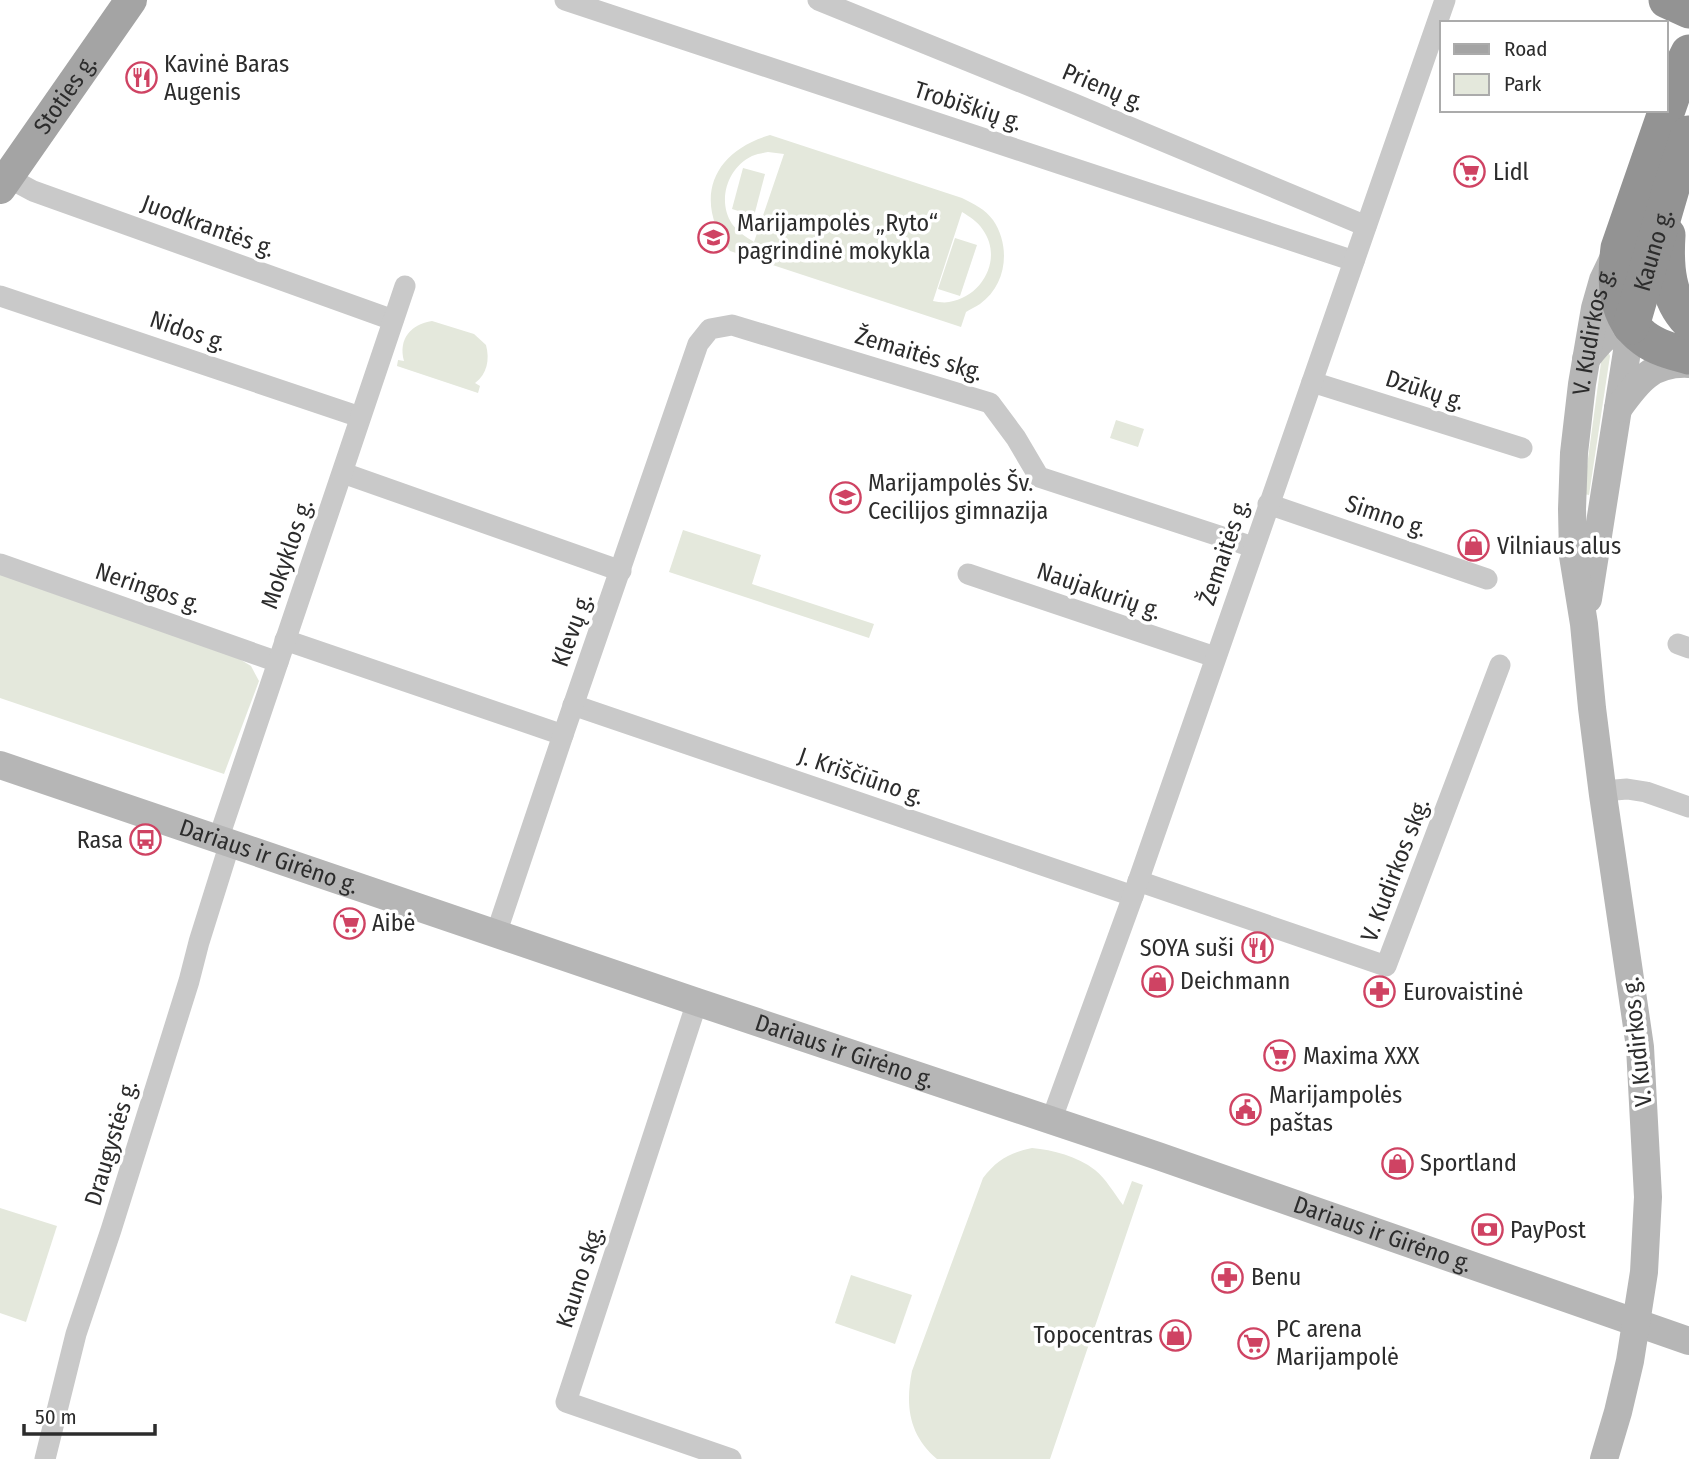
<svg xmlns="http://www.w3.org/2000/svg" width="1689" height="1459" viewBox="0 0 1689 1459" font-family="'Fira Sans Condensed',sans-serif">
<style>
.green{fill:#e4e8dc;fill-rule:evenodd}
.lines{fill:none;stroke-linecap:round;stroke-linejoin:round}
.street{stroke:#c9c9c9;stroke-width:21}
.secondary{stroke:#b6b6b6;stroke-width:28}
.primary{stroke:#a4a4a4;stroke-width:32}
.highway{stroke:#939393;stroke-width:37}
.labels{text-anchor:middle;stroke-width:7;stroke-linejoin:round;paint-order:stroke}
.poi-label{font-size:24px;fill:#2c2c2c;stroke:#fff;text-anchor:start}
.street-label{font-size:24px;fill:#2c2c2c;stroke:#fff}
</style>
<rect width="100%" height="100%" fill="#fff"/>
<g class="green">
<path d="M770,135L962,198C974,204 985,209 993,220C1011,246 1007,285 980,304C976,307 970,309 966,312L961,327L730,251C693,201 711,152 770,135ZM768,152L784,154L754,242C746,237 738,232 732,224C717,201 727,168 752,156C757,154 763,153 768,152ZM962,212C970,217 977,221 983,230C1003,258 983,297 949,302C944,303 938,302 933,301Z"/>
<polygon points="743,168 765,174 754,216 732,209"/>
<polygon points="955,238 977,245 960,296 938,289"/>
<path d="M432,321L474,334L486,345C490,360 487,374 475,383L480,386L478,393L397,366L398,360L404,361C398,339 411,324 432,321Z"/>
<polygon points="1608,351 1610,356 1589,495 1584,494 1585,481 1602,355"/>
<polygon points="1116,420 1144,429 1138,447 1110,438"/>
<polygon points="683,530 761,555 752,584 874,624 869,638 669,572"/>
<polygon points="0,573 233,655 251,666 259,681 224,774 0,698"/>
<path d="M1032,1148C1053,1150 1077,1156 1095,1170C1106,1179 1114,1193 1123,1205L1132,1181L1143,1185L1050,1459H937C909,1435 905,1406 912,1371L983,1178C997,1160 1009,1153 1032,1148Z"/>
<polygon points="0,1208 57,1226 26,1322 0,1313"/>
<polygon points="851,1275 912,1295 895,1344 835,1323"/>
</g>
<g class="lines">
<g class="street">
<polyline points="565,0 1354,261"/>
<polyline points="818,0 1072,103 1366,226"/>
<polyline points="7,177 33,191 393,320"/>
<polyline points="0,296 360,417"/>
<polyline points="1312,382 1522,448"/>
<polyline points="343,473 621,571"/>
<polyline points="1268,504 1487,579"/>
<polyline points="0,564 278,662"/>
<polyline points="968,574 1215,657"/>
<polyline points="285,640 563,735"/>
<polyline points="1678,644 1689,648"/>
<polyline points="573,705 1133,896"/>
<polyline points="1603,791 1627,789 1646,792 1689,807"/>
<polyline points="218,840 405,286"/>
<polyline points="1138,881 1386,966 1500,665"/>
<polyline points="496,934 563,735 698,344 710,329 732,325 990,403 1016,438 1039,477 1253,547"/>
<polyline points="697,1002 566,1402 731,1459"/>
<polyline points="1051,1121 1133,896 1445,0"/>
<polyline points="45,1459 76,1334 111,1230 189,981 199,942 230,843"/>
</g>
<g class="secondary">
<path d="M1586,359C1602,339 1605,334 1631,326L1588,599"/>
<path d="M1618,409C1638,381 1652,362 1689,364"/>
<path id="s1" d="M0,765L697,1002L1158,1156L1689,1341"/>
<path id="s2" d="M1604,1459L1618,1412L1630,1361L1644,1272L1648,1197L1640,1047L1603,795L1592,708L1584,624L1573,556L1572,509L1574,453L1582,384L1595,308L1603,280L1614,257"/>
</g>
<path class="primary" id="s3" d="M0,188L131,0"/>
<g class="highway">
<polyline points="1667,0 1689,10"/>
<path d="M1689,53L1681,69L1619,248C1615,280 1615,317 1644,338C1657,348 1674,352 1689,356"/>
<path d="M1667,235C1665,266 1667,298 1689,321"/>
<path id="s4" d="M1631,326L1673,182L1689,134"/>
</g>
</g>
<defs>
<symbol id="restaurant-ring" viewBox="-11 -11 22 22"><circle r="9.5" fill="#fff" stroke="#cf4363" stroke-width="1.5"/><path d="M-5-6h1v4h1v-4h1v4h1v-4h1v5L-1.5 .5V6h-2V.5L-5-1ZM5-6V6H3V1.5H1.5Q1.5-4 5-6Z" fill="#cf4363"/></symbol>
<symbol id="supermarket-ring" viewBox="-11 -11 22 22"><circle r="9.5" fill="#fff" stroke="#cf4363" stroke-width="1.5"/><path d="M-6-5.5h2.5l.6 2H6L4.5 2H-2.5L-4.4-4H-6ZM-1.5 3.2a1.3 1.3 0 1 0 .1 0ZM3 3.2a1.3 1.3 0 1 0 .1 0Z" fill="#cf4363"/></symbol>
<symbol id="school-ring" viewBox="-11 -11 22 22"><circle r="9.5" fill="#fff" stroke="#cf4363" stroke-width="1.5"/><path d="M0-5L7-2L0 1L-7-2ZM-4 1L0 2.5L4 1V4Q0 6-4 4Z" fill="#cf4363"/></symbol>
<symbol id="shop-ring" viewBox="-11 -11 22 22"><circle r="9.5" fill="#fff" stroke="#cf4363" stroke-width="1.5"/><path d="M-5-2.5h2.3a2.7 3.5 0 0 1 5.4 0H5L5.5 6h-11ZM-1.5-2.5h3a1.5 2.3 0 0 0-3 0Z" fill="#cf4363"/></symbol>
<symbol id="bus-ring" viewBox="-11 -11 22 22"><circle r="9.5" fill="#fff" stroke="#cf4363" stroke-width="1.5"/><path d="M-5-6H5V4H4V6H2V4H-2V6H-4V4H-5ZM-3.5-4V0h7V-4ZM-3.5 1.2v1.5H-2V1.2ZM2 1.2v1.5H3.5V1.2Z" fill="#cf4363"/></symbol>
<symbol id="pharmacy-ring" viewBox="-11 -11 22 22"><circle r="9.5" fill="#fff" stroke="#cf4363" stroke-width="1.5"/><path d="M-2-6h4v4h4v4h-4v4h-4v-4h-4v-4h4Z" fill="#cf4363"/></symbol>
<symbol id="civic-ring" viewBox="-11 -11 22 22"><circle r="9.5" fill="#fff" stroke="#cf4363" stroke-width="1.5"/><path d="M-.6-6.5H3V-4.5H.6V-3L4-1V1h2V6H-6V1h2V-1L-.6-3ZM-1.2 2.5V6h2.4V2.5Z" fill="#cf4363"/></symbol>
<symbol id="bank-ring" viewBox="-11 -11 22 22"><circle r="9.5" fill="#fff" stroke="#cf4363" stroke-width="1.5"/><path d="M-6-4H6V4H-6ZM0-2.3a2.3 2.3 0 1 0 0 4.6a2.3 2.3 0 1 0 0-4.6Z" fill="#cf4363"/></symbol>
</defs>
<g fill-rule="evenodd">
<use href="#restaurant-ring" x="124" y="60" width="35" height="35"/>
<use href="#supermarket-ring" x="1452" y="154" width="35" height="35"/>
<use href="#school-ring" x="696" y="220" width="35" height="35"/>
<use href="#school-ring" x="828" y="480" width="35" height="35"/>
<use href="#shop-ring" x="1456" y="528" width="35" height="35"/>
<use href="#bus-ring" x="128" y="822" width="35" height="35"/>
<use href="#supermarket-ring" x="332" y="906" width="35" height="35"/>
<use href="#restaurant-ring" x="1240" y="930" width="35" height="35"/>
<use href="#shop-ring" x="1140" y="964" width="35" height="35"/>
<use href="#pharmacy-ring" x="1362" y="974" width="35" height="35"/>
<use href="#supermarket-ring" x="1262" y="1038" width="35" height="35"/>
<use href="#civic-ring" x="1228" y="1092" width="35" height="35"/>
<use href="#shop-ring" x="1380" y="1146" width="35" height="35"/>
<use href="#bank-ring" x="1470" y="1212" width="35" height="35"/>
<use href="#pharmacy-ring" x="1210" y="1260" width="35" height="35"/>
<use href="#shop-ring" x="1158" y="1318" width="35" height="35"/>
<use href="#supermarket-ring" x="1236" y="1326" width="35" height="35"/>
</g>
<g class="labels">
<g class="poi-label">
<text x="164" y="72">Kavinė Baras<tspan x="164" dy="28">Augenis</tspan></text>
<text x="1493" y="180">Lidl</text>
<text x="737" y="231">Marijampolės „Ryto“<tspan x="737" dy="28">pagrindinė mokykla</tspan></text>
<text x="868" y="491">Marijampolės Šv.<tspan x="868" dy="28">Cecilijos gimnazija</tspan></text>
<text x="1497" y="554">Vilniaus alus</text>
<text x="123" y="848" text-anchor="end">Rasa</text>
<text x="372" y="931">Aibė</text>
<text x="1234" y="956" text-anchor="end">SOYA suši</text>
<text x="1180" y="989">Deichmann</text>
<text x="1403" y="1000">Eurovaistinė</text>
<text x="1303" y="1064">Maxima XXX</text>
<text x="1269" y="1103">Marijampolės<tspan x="1269" dy="28">paštas</tspan></text>
<text x="1420" y="1171">Sportland</text>
<text x="1510" y="1238">PayPost</text>
<text x="1251" y="1285">Benu</text>
<text x="1276" y="1337">PC arena<tspan x="1276" dy="28">Marijampolė</tspan></text>
<text x="1153" y="1343" text-anchor="end">Topocentras</text>
</g>
<g class="street-label">
<text transform="translate(1103 87) rotate(23)" y="8">Prienų g.</text>
<text dy="8" stroke="none"><textPath href="#s3" startOffset="114">Stoties g.</textPath></text>
<text transform="translate(968 106) rotate(18)" y="8">Trobiškių g.</text>
<text transform="translate(208 226) rotate(20)" y="8">Juodkrantės g.</text>
<text dy="8" stroke="none"><textPath href="#s4" startOffset="79">Kauno g.</textPath></text>
<text transform="translate(188 331) rotate(19)" y="8">Nidos g.</text>
<text dy="8" stroke="none"><textPath href="#s2" startOffset="1139">V. Kudirkos g.</textPath></text>
<text transform="translate(919 354) rotate(17)" y="8">Žemaitės skg.</text>
<text transform="translate(1425 390) rotate(18)" y="8">Dzūkų g.</text>
<text transform="translate(1386 516) rotate(19)" y="8">Simno g.</text>
<text transform="translate(1224 552) rotate(-71)" y="8">Žemaitės g.</text>
<text transform="translate(287 554) rotate(-71)" y="8">Mokyklos g.</text>
<text transform="translate(148 588) rotate(19)" y="8">Neringos g.</text>
<text transform="translate(1099 591) rotate(19)" y="8">Naujakurių g.</text>
<text transform="translate(572 630) rotate(-70)" y="8">Klevų g.</text>
<text transform="translate(861 776) rotate(19)" y="8">J. Kriščiūno g.</text>
<text dy="8" stroke="none"><textPath href="#s1" startOffset="284">Dariaus ir Girėno g.</textPath></text>
<text transform="translate(1395 870) rotate(-69)" y="8">V. Kudirkos skg.</text>
<text transform="translate(1637 1042) rotate(-96)" y="8">V. Kudirkos g.</text>
<text dy="8" stroke="none"><textPath href="#s1" startOffset="892">Dariaus ir Girėno g.</textPath></text>
<text transform="translate(111 1143) rotate(-73)" y="8">Draugystės g.</text>
<text dy="8" stroke="none"><textPath href="#s1" startOffset="1460">Dariaus ir Girėno g.</textPath></text>
<text transform="translate(580 1277) rotate(-72)" y="8">Kauno skg.</text>
</g>
</g>
<rect x="1440" y="21" width="228" height="91" fill="#ffffff" stroke="#ababab" stroke-width="2"/>
<rect x="1454" y="44" width="35" height="10" fill="#a4a4a4" stroke="#ababab" stroke-width="2"/>
<text x="1504" y="56" font-size="21" fill="#2c2c2c">Road</text>
<rect x="1454" y="74" width="35" height="21" fill="#e4e8dc" stroke="#ababab" stroke-width="2"/>
<text x="1504" y="91" font-size="21" fill="#2c2c2c">Park</text>
<path d="M24 1424v10h131v-10" fill="none" stroke="#2c2c2c" stroke-width="3.5"/>
<text x="35" y="1424" font-size="21" fill="#2c2c2c" stroke="#ffffff" stroke-width="5" paint-order="stroke">50 m</text>
</svg>
